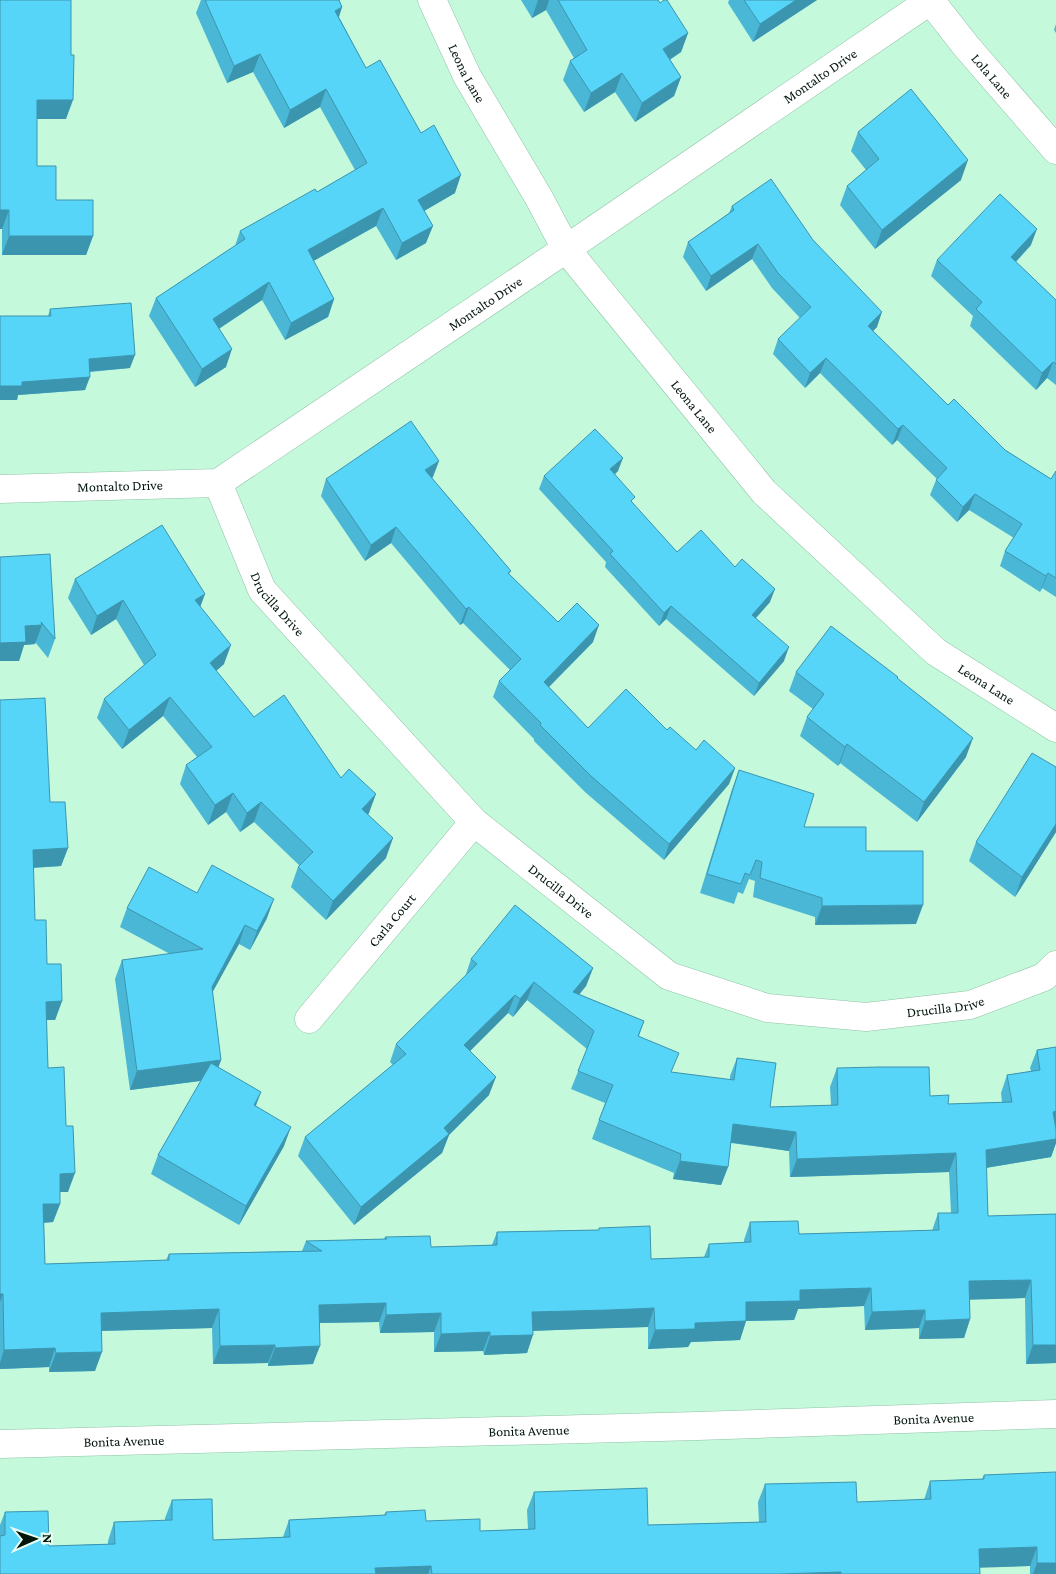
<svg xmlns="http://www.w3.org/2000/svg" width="1056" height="1574" viewBox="0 0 1056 1574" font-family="'Crimson Pro',serif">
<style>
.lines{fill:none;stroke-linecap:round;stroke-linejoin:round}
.minor-casing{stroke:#90c2a7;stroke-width:29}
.minor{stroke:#fff;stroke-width:28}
.wall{fill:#4ab7d6}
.shaded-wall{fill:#3c95ae}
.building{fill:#56d5f9;stroke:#3c95ae}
.labels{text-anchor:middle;stroke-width:4.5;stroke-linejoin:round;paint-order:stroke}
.street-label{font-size:14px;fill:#03160c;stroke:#e9fef2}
</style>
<rect width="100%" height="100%" fill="#c5f9dc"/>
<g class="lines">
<defs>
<g id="minor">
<path id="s1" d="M432,0L467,76L539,198L566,249L764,492L936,652L1056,728"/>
<path id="s2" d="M930,0L966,46L1056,150"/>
<path id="s3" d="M218,483L262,590L474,822L669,976L767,1008L866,1017L970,1005L1044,977L1056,965"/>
<path id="s4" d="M0,489L218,483L566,249L931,0"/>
<path id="s5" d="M309,1019L474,822"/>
<path id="s6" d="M0,1444L698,1426L1056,1414"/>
</g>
</defs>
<use href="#minor" class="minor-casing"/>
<use href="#minor" class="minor"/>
</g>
<g class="wall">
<polygon points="0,0 66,119 37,119 37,166 56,200 93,236 86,255 2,255 2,229 0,229"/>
<polygon points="201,0 339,0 342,7 339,17 366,68 455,193 424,211 426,243 396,260 376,226 313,261 334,299 328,317 285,340 262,300 219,329 226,367 195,387 149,316 156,298 235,246 240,231 317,192 355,170 320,107 284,128 253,72 227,83 196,13"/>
<polygon points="521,0 658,0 688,33 681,52 670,60 681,77 674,96 635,122 615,92 584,112 563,80 570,61 574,58 546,10 532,18"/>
<polygon points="729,0 817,0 753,42 728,3"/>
<polygon points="1056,24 1056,33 1054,30"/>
<polygon points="858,132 961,180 875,249 840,205 847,186 866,170 851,151"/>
<polygon points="732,206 813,240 877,327 873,331 948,405 1005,450 1051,479 1056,471 1056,597 1042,588 1040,592 1000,566 1005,551 1014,538 969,510 957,522 930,495 936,480 937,479 897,440 892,445 820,373 805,388 773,354 778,339 800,318 772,288 752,259 706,291 683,257 688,242 729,213"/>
<polygon points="1031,245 1016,262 1056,300 1056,385 1047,378 1036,390 970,326 973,316 931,276 937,260"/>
<polygon points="50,309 130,368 90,372 85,390 18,395 17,400 0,400 48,316"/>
<polygon points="618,471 615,474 633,504 677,552 735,567 770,602 756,618 784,661 754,696 666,619 659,626 605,567 606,562 539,489 544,476"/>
<polygon points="433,477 432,478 511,571 509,574 558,622 593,642 549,687 588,728 667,730 696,750 735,768 729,784 664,860 585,792 534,741 534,739 493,697 499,681 510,670 463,623 460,625 391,543 365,561 321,496 326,479"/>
<polygon points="0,557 55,639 48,658 35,642 35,644 24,645 19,661"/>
<polygon points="75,579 205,594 200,606 224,664 216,671 254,717 341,778 369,813 368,814 386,858 326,920 291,887 298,867 300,866 254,822 240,832 226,812 208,825 180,784 186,765 197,757 163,716 122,749 97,718 104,699 144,665 116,619 91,635 68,598"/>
<polygon points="796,672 898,677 898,679 966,757 917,822 840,763 838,766 800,736 807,717 813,709 789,691"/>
<polygon points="0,700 50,802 68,848 61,866 33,868 35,920 47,964 62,1001 55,1020 46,1020 48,1068 68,1192 60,1192 60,1204 53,1222 44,1223 45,1264 166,1260 169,1254 302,1251 306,1241 384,1239 385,1237 431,1247 492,1245 497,1232 599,1230 599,1228 651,1259 704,1257 709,1244 744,1243 744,1240 750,1222 799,1234 932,1231 938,1213 951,1213 949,1172 790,1177 789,1151 731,1143 728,1167 721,1185 673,1179 674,1173 592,1139 605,1103 571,1089 587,1049 527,1000 513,1017 508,1013 470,1051 489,1095 449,1135 442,1153 354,1225 298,1156 305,1137 393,1065 390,1062 396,1044 465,977 471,959 593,968 586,986 579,994 644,1021 639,1036 671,1072 730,1080 730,1076 737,1058 770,1107 831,1105 830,1087 837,1068 930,1096 948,1104 1002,1102 1001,1093 1007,1075 1031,1071 1030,1068 1037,1050 1056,1047 1056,1143 1051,1157 986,1168 988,1216 1056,1214 1056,1363 1026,1364 1025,1298 970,1299 970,1319 964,1338 919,1339 919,1328 865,1330 864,1306 798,1309 794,1320 746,1321 740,1340 691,1342 688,1347 648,1349 648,1327 602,1328 533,1331 527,1353 484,1355 483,1351 434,1352 434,1332 380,1333 379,1322 319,1323 313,1364 268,1366 268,1363 213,1364 212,1328 101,1331 95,1371 49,1372 49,1367 0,1369"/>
<polygon points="1056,767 1056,832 1015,897 969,861 976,842"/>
<polygon points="739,770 804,827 866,851 916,924 815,925 815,917 753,897 755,881 749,879 743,894 738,892 734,904 700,893 732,789"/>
<polygon points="197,893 267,918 250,950 239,944 212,992 221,1060 218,1068 256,1106 284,1146 239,1225 151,1174 158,1155 201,1081 130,1090 115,979 122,960 170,954 120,927 127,908"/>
<polygon points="984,1475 1056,1574 1030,1574 1030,1566 980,1567 980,1574 0,1574 0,1525 5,1512 49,1546 108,1544 108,1541 114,1522 165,1521 165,1518 172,1500 213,1540 283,1537 289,1520 384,1515 386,1512 426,1521 480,1531 528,1529 527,1510 534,1492 648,1525 759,1522 758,1502 765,1484 857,1502 924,1500 930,1481 982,1479"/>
</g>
<g class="shaded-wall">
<polygon points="538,0 549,0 546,10 532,18"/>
<polygon points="796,0 817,0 753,42 760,24"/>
<polygon points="342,7 336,25 335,11"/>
<polygon points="688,33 681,52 656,68 663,49"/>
<polygon points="260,54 253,72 227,83 234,66"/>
<polygon points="622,73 615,92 584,112 591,93"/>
<polygon points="681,77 674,96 635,122 642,103"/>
<polygon points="326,89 320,107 284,128 290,110"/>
<polygon points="37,100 73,100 66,119 30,119"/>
<polygon points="968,160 961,180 875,249 882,230"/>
<polygon points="461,175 455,193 412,218 418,200"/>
<polygon points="383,208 376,226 301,268 308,250"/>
<polygon points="0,210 9,210 2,229 0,229"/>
<polygon points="433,226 426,243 396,260 402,243"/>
<polygon points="1037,229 1031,245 1005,273 1011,257"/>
<polygon points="9,236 93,236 86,255 2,255"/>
<polygon points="758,244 752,259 706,291 711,276"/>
<polygon points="269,282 262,300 206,337 213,319"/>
<polygon points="334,299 328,317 285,340 291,323"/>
<polygon points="882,312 877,327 863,341 868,326"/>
<polygon points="232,349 226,367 195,387 202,369"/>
<polygon points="135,355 130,368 84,372 89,359"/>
<polygon points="826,358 820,373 805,388 810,373"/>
<polygon points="1053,362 1047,378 1036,390 1042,373"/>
<polygon points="90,377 85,390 18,395 17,400 0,400 0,386 22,382"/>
<polygon points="903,425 897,440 892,445 898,429"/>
<polygon points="623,458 618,471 605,483 610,469"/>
<polygon points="439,461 433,477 419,486 425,470"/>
<polygon points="975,494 969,510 957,522 963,507"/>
<polygon points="396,527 391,543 365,561 371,545"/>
<polygon points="1048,573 1042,588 1040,592 1046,576"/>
<polygon points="775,589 770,602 747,628 752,615"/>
<polygon points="205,594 198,613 195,600"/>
<polygon points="123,600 116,619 91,635 97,616"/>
<polygon points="671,606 666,619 659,626 664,613"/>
<polygon points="469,607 463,623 460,625 466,609"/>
<polygon points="42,625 35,644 24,645 19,661 0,661 0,643 25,626"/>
<polygon points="599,625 593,642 538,698 544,682"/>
<polygon points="231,645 224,664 203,682 210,663"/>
<polygon points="789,647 784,661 754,696 759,683"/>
<polygon points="170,697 163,716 122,749 129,730"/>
<polygon points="973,738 966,757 917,822 924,802"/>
<polygon points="847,744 840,763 838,766 845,747"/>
<polygon points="735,768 729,784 664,860 669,844"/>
<polygon points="233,793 226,812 208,825 215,805"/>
<polygon points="376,794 369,813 355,828 362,809"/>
<polygon points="261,802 254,822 240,832 247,813"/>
<polygon points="1056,824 1056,832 1015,897 1022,877"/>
<polygon points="393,838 386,858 326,920 333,901"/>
<polygon points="68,848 61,866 26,868 33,850"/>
<polygon points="274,899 267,918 250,950 257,931"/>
<polygon points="923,905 916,924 815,925 822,906"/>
<polygon points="245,925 239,944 205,1006 212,987"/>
<polygon points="593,968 586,986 567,1010 573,992"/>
<polygon points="534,982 527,1000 513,1017 520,999"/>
<polygon points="515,995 508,1013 458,1063 464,1045"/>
<polygon points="62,1001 55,1020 39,1020 46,1002"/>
<polygon points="221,1060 214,1079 130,1090 137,1071"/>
<polygon points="496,1077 489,1095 449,1135 442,1153 354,1225 361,1207 444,1128"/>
<polygon points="261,1092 254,1111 254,1105"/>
<polygon points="1056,1111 1056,1128 1053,1112"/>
<polygon points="733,1124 796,1132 789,1151 727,1142"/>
<polygon points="291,1127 284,1146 239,1225 246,1206"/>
<polygon points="1056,1139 1056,1143 1051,1157 979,1169 986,1150"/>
<polygon points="956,1153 949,1172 790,1177 797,1159"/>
<polygon points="680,1161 728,1167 721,1185 673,1179"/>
<polygon points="75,1173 68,1192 53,1192 60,1174"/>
<polygon points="43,1204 60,1204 53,1222 37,1223"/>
<polygon points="1031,1280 1025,1298 962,1300 969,1281"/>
<polygon points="871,1288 864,1306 798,1309 794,1320 739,1321 746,1302 800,1290"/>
<polygon points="0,1294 3,1294 0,1302"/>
<polygon points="386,1303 379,1322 312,1323 319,1305"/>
<polygon points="654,1308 648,1327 526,1331 532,1312"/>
<polygon points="219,1309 212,1328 94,1331 101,1313"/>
<polygon points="925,1310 919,1328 865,1330 872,1312"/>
<polygon points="441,1313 434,1332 380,1333 386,1315"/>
<polygon points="970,1319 964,1338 919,1339 925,1321"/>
<polygon points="746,1321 740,1340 691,1342 688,1347 648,1349 655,1330 695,1323"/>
<polygon points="490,1332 483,1351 434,1352 441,1334"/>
<polygon points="533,1335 527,1353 484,1355 490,1336"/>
<polygon points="275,1345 268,1363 213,1364 220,1346"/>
<polygon points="1033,1345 1056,1345 1056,1363 1026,1364"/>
<polygon points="320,1346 313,1364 268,1366 275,1348"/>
<polygon points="55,1348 49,1367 0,1369 0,1363 4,1350"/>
<polygon points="102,1352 95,1371 49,1372 56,1353"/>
<polygon points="1037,1547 1030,1566 972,1568 979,1549"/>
<polygon points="1037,1563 1056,1563 1056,1574 1033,1574"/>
<polygon points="431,1566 428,1574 373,1574 375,1568"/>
<polygon points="841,1572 840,1574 779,1574"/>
</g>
<g class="building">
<polygon points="0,0 71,0 71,55 74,55 73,100 37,100 37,166 56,166 56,200 93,200 93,236 9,236 9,210 0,210"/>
<polygon points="205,0 339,0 342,7 335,11 366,68 380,60 421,133 434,125 461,175 418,200 433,226 402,243 383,208 308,250 334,299 291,323 269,282 213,319 232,349 202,369 156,298 245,239 240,231 315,189 317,192 367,163 326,89 290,110 260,54 234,66"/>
<polygon points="558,0 658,0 660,3 664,0 667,0 688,33 663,49 681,77 642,103 622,73 591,93 570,61 587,50"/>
<polygon points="744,0 796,0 760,24"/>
<polygon points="911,89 968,160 882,230 847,186 879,159 858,132"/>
<polygon points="771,179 813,240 882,312 868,326 948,405 954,399 1005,450 1051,479 1056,471 1056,578 1048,573 1046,576 1005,551 1022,524 975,494 963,507 936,480 947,468 903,425 898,429 826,358 810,373 778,339 811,307 778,273 758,244 711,276 688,242 734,210 732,206"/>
<polygon points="1000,194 1037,229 1011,257 1056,300 1056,364 1053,362 1042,373 976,309 982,302 937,260"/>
<polygon points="131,303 135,355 89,359 90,377 22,382 22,386 0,386 0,316 51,316 50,309"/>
<polygon points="411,421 439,461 425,470 511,571 508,573 558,622 577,603 599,625 544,682 588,728 626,689 667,730 670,727 696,750 704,740 735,768 669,844 591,776 540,725 541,723 499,681 521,659 469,607 466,609 396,527 371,545 326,479"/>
<polygon points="595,429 623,458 610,469 635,497 631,501 677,552 701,530 735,567 742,559 775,589 752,615 789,647 759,683 671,606 664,613 610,554 613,551 544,476"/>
<polygon points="162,525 205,594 195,600 231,645 210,663 254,717 284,695 341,778 349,769 376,794 362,809 393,838 333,901 298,867 313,852 261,802 247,813 233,793 215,805 186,765 212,747 170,697 129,730 104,699 156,655 123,600 97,616 75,579"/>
<polygon points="50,554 55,639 41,622 42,625 25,626 26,642 0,643 0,557"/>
<polygon points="831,626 898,677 897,678 973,738 924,802 847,744 845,747 807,717 824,694 796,672"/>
<polygon points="45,698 50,802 65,802 68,848 33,850 35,920 46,920 47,964 61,964 62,1001 46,1002 48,1068 64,1067 66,1126 73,1126 75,1173 60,1174 60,1204 43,1204 45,1264 169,1260 169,1254 322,1251 306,1241 387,1239 385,1237 430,1236 431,1247 497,1245 497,1232 599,1230 599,1228 650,1226 651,1259 709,1257 709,1244 751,1242 750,1222 798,1221 799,1234 939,1230 938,1213 958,1213 956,1153 797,1159 796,1132 733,1124 728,1167 680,1161 681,1154 599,1120 613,1085 578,1071 594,1031 534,982 520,999 515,995 464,1045 496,1077 444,1128 449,1134 361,1207 305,1137 406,1054 396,1044 477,964 471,959 515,905 593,968 573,992 644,1021 638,1036 679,1053 671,1072 734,1080 737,1058 776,1063 770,1107 838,1105 837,1068 878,1067 929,1067 930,1096 949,1095 948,1104 1012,1102 1007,1075 1040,1070 1037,1050 1056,1047 1056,1111 1053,1112 1056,1130 1056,1139 986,1150 988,1216 1056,1214 1056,1345 1033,1345 1031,1280 969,1281 970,1319 925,1321 925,1310 872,1312 871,1288 800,1290 800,1301 746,1302 746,1321 695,1323 695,1329 655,1330 654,1308 609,1310 532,1312 533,1335 490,1336 490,1332 441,1334 441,1313 386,1315 386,1303 319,1305 320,1346 275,1348 275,1345 220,1346 219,1309 101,1313 102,1352 56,1353 55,1348 4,1350 3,1294 0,1294 0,700"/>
<polygon points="1032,753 1056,767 1056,824 1022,877 976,842"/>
<polygon points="739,770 814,794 804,827 866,827 866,851 923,851 923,905 822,906 822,898 760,878 762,862 756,860 750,875 745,873 741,884 707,874"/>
<polygon points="212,865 274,899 257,931 245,925 212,987 221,1060 137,1071 122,960 203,949 127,908 149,867 197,893"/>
<polygon points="211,1063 261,1092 254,1105 291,1127 246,1206 158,1155"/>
<polygon points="1056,1472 1056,1563 1037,1563 1037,1547 979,1549 980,1574 841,1574 841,1572 779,1574 432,1574 431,1566 375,1568 376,1574 0,1574 0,1536 5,1535 5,1512 48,1511 49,1546 115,1544 114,1522 172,1520 172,1500 212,1499 213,1540 290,1537 289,1520 386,1515 386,1512 425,1510 426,1521 480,1519 480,1531 535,1529 534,1492 647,1488 648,1525 766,1522 765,1484 856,1482 857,1502 931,1499 930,1481 984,1479 984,1475"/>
</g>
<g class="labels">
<g class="street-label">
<text dy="5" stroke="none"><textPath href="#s1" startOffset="81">Leona Lane</textPath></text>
<text dy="5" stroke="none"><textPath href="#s4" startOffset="945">Montalto Drive</textPath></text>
<text dy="5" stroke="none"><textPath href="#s2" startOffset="98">Lola Lane</textPath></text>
<text dy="5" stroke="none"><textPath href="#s4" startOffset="540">Montalto Drive</textPath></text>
<text dy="5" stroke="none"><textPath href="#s1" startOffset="486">Leona Lane</textPath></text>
<text dy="5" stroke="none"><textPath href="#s4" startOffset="120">Montalto Drive</textPath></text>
<text dy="5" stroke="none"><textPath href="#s3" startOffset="136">Drucilla Drive</textPath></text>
<text dy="5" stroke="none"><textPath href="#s1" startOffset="891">Leona Lane</textPath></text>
<text dy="5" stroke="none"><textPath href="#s3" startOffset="541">Drucilla Drive</textPath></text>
<text dy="5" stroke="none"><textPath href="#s5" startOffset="129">Carla Court</textPath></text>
<text dy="5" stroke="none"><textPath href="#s3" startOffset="961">Drucilla Drive</textPath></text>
<text dy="5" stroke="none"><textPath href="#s6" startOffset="934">Bonita Avenue</textPath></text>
<text dy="5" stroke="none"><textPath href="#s6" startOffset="529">Bonita Avenue</textPath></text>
<text dy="5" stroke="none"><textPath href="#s6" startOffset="124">Bonita Avenue</textPath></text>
</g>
</g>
<g transform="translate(35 1539) rotate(88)" stroke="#e9fef2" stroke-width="4" paint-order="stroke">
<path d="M0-4L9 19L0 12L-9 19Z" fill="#03160c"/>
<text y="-8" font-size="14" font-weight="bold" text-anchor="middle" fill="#03160c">N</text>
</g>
</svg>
